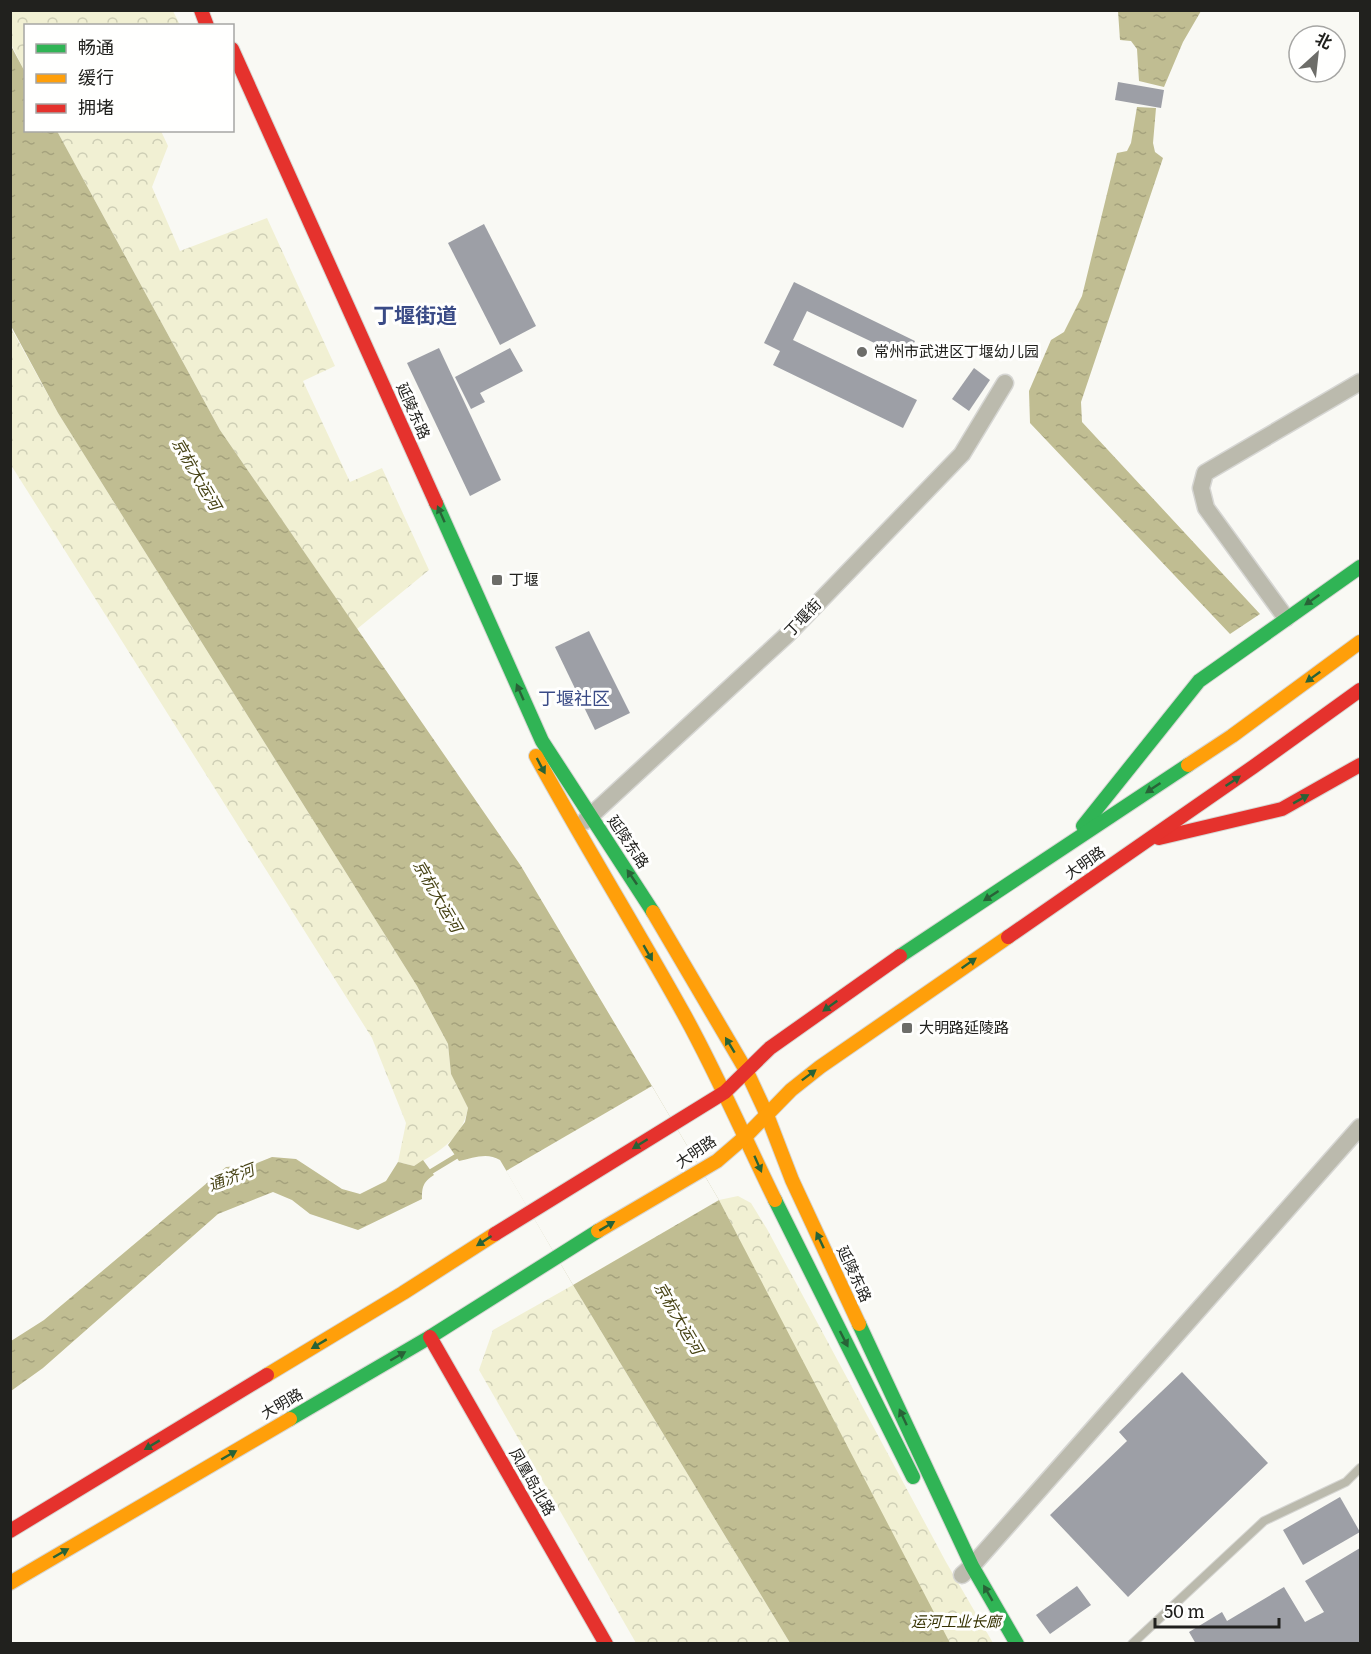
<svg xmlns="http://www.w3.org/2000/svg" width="1371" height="1654" viewBox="0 0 1371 1654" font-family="Literata,'Noto Sans SC',serif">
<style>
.park{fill:url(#park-crowns)}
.water{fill:url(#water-ripples)}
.pier{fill:#f9f9f4}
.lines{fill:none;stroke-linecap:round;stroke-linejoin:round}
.stream{stroke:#c0bd92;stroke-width:5}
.building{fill:#9d9fa6}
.lane-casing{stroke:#d6d6d3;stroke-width:10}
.street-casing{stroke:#d6d6d3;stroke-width:19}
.fast-casing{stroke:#d6d6d3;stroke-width:16}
.slow-casing{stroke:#d6d6d3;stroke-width:16}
.jam-casing{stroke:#d6d6d3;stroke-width:16}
.lane{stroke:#bbbaad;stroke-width:8}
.street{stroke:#bbbaad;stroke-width:16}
.fast{stroke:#30b455;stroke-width:14}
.slow{stroke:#ff9f0a;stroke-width:14}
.jam{stroke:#e5322d;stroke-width:14}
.oneway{fill:#286337}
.poi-dot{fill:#6d6d69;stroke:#fffffe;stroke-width:2}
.labels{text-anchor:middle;stroke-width:6;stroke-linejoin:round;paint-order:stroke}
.poi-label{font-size:15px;fill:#21211e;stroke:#fffffe;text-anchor:start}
.street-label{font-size:15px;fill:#21211e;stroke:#fffffe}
.park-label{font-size:15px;font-style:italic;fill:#353100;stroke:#fffffe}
.water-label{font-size:16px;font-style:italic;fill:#484416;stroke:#fffffe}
.quarter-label{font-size:18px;fill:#3a4b86;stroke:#fffffe}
.district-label{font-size:21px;font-weight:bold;fill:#3a4b86;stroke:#fffffe}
</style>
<defs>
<pattern id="park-crowns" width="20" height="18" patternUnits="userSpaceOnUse" patternTransform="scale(1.5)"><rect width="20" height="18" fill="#f1f0d3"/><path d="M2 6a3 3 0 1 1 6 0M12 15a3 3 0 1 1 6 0" fill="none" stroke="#ceceb5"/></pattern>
<pattern id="water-ripples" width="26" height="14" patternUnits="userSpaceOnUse" patternTransform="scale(1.5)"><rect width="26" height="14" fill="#c0bd92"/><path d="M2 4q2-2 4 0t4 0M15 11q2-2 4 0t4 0" fill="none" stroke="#a5a27d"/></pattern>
</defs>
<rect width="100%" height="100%" fill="#f9f9f4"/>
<g class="park">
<polygon points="10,11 173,11 180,25 26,26 25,72 11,44"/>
<polygon points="57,131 161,131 168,146 152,187 180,251 267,218 335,366 303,381 350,482 382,468 429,570 357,629 220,430"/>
<path d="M10,326L58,413L417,986L448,1044L451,1074L468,1108C462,1139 440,1151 414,1166L398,1162L406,1123L372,1038L11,465Z"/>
<polygon points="738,1196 751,1203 767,1229 946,1562 993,1643 945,1643 719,1200"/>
<polygon points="573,1285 790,1643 636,1643 479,1370 493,1330"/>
</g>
<g class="water">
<polygon points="1118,11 1201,11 1183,42 1164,87 1139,81 1137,49 1131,41 1120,40"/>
<path d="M10,44L25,72L26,130L57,131L220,430L521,866L652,1086L719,1200L950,1643H790L573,1285L500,1160C487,1152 473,1158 459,1161L448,1145L465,1122L468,1108L451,1074L448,1044L417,986L58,413L11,326Z"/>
<polygon points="1137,107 1156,108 1153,143 1155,152 1163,158 1081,402 1082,422 1260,614 1230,634 1030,423 1029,391 1051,340 1064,332 1082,296 1117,153 1127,151 1131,143"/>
<path d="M272,1157L296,1159L342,1189L360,1194L386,1181L398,1162L414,1166L423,1160L434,1175C423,1182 422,1187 422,1199L358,1230L310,1214L292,1200L273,1192L218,1214L43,1368L11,1391V1341L44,1320L226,1167L252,1165Z"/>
</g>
<polygon class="pier" points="652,1086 719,1200 573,1285 506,1171"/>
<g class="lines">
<polyline class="stream" points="427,1174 460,1154"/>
</g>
<g class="building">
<polygon points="1118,82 1164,90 1161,108 1115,100"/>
<polygon points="484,224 536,326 500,345 448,243"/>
<polygon points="794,282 915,341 906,358 807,311 793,340 917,400 903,428 773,365 780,351 764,343"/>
<polygon points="439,348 501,480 470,496 407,363"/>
<polygon points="510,348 523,371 480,393 485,402 471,409 455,377"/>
<polygon points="974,368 990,380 969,411 952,399"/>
<polygon points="589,631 630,713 595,730 555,647"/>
<polygon points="1182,1372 1268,1463 1128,1597 1050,1515 1127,1441 1119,1432"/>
<polygon points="1340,1497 1360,1532 1303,1565 1283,1530"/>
<polygon points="1360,1548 1360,1644 1196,1644 1189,1632 1222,1612 1227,1621 1284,1587 1305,1622 1324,1612 1305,1581"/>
<polygon points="1077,1586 1091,1605 1050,1634 1036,1615"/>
</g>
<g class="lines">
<defs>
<polyline id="lane" points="1132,1644 1264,1521 1346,1482 1360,1468"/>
<g id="street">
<polyline points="1286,618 1206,508 1201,488 1205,473 1360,382"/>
<polyline points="585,821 788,634 962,454 1005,383"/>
<polyline points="962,1575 972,1566 1360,1127"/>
</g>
<g id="fast">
<polyline points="436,503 542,741 653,912"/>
<polyline points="1083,826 1199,681 1360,567"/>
<polyline points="900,956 1188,765"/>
<polyline points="775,1200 913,1477"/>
<polyline points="859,1324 972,1566 1017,1644"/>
<polyline points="290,1419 430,1337 598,1231"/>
</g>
<g id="slow">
<path d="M536,756C584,844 637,929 685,1016C718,1076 745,1139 775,1200"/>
<polyline points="1188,765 1232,736 1360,642"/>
<polyline points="653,912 747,1072 767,1115 792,1180 859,1324"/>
<polyline points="598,1231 717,1161 746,1136 791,1090 820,1067 1008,937"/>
<polyline points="267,1375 403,1293 495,1234"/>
<polyline points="10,1583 290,1419"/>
</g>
<g id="jam">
<polyline points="201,10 207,26"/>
<polyline points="232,49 436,503"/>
<polyline points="1159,838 1282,809 1360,765"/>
<polyline points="1008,937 1253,767 1360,690"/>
<polyline points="495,1234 725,1092 770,1048 900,956"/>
<polyline points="430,1337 606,1644"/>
<polyline points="10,1531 267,1375"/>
</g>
</defs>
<use href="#lane" class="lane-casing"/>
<use href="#street" class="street-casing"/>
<use href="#fast" class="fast-casing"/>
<use href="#slow" class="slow-casing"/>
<use href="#jam" class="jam-casing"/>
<use href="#lane" class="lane"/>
<use href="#street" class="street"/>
<use href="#fast" class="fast"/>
<use href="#slow" class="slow"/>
<use href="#jam" class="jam"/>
</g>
<defs><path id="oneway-solid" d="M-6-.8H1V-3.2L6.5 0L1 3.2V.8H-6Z" transform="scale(1.5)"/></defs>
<g class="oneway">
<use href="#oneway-solid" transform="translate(441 514) rotate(-114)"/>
<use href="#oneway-solid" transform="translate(1312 600) rotate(145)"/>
<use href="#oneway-solid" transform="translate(1313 677) rotate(144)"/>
<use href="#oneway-solid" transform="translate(520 692) rotate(-114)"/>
<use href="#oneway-solid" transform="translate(541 766) rotate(62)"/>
<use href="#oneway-solid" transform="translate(1233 781) rotate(-34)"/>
<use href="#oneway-solid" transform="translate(1153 788) rotate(146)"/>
<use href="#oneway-solid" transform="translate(1301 799) rotate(-29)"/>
<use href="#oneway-solid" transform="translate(632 877) rotate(-124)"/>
<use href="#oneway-solid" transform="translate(991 896) rotate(147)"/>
<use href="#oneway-solid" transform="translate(648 953) rotate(60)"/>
<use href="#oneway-solid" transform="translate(969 963) rotate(-35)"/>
<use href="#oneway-solid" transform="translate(830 1006) rotate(144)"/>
<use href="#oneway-solid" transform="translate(730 1045) rotate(-121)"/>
<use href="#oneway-solid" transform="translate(809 1075) rotate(-37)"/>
<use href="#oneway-solid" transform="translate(640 1144) rotate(148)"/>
<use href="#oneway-solid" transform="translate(758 1164) rotate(66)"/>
<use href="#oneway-solid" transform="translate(607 1226) rotate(-31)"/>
<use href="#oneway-solid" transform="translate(820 1240) rotate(-115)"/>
<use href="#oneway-solid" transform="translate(484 1241) rotate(147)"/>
<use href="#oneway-solid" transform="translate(844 1339) rotate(63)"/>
<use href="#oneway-solid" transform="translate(319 1344) rotate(149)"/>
<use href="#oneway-solid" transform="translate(398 1356) rotate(-30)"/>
<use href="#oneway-solid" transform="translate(903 1417) rotate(-115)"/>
<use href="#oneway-solid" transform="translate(152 1445) rotate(149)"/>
<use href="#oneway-solid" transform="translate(229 1455) rotate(-30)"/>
<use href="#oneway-solid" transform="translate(61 1553) rotate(-30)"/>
<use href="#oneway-solid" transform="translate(988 1593) rotate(-120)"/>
</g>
<g class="poi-dot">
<circle cx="862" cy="352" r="6"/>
<rect x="491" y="574" width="12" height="12" rx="3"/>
<rect x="901" y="1022" width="12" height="12" rx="3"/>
</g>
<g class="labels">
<g class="poi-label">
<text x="874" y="357">常州市武进区丁堰幼儿园</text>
<text x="509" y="585">丁堰</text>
<text x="919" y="1033">大明路延陵路</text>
</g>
<g class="street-label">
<text transform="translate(413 411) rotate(66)" y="5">延陵东路</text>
<text transform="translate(803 618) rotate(-46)" y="5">丁堰街</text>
<text transform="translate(628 842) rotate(56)" y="5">延陵东路</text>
<text transform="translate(1085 863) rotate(-35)" y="5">大明路</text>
<text transform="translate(696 1152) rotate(-34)" y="5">大明路</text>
<text transform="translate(854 1274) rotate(65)" y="5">延陵东路</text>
<text transform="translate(282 1404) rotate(-30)" y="5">大明路</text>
<text transform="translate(532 1482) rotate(60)" y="5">凤凰岛北路</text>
</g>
<g class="park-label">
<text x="956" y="1627">运河工业长廊</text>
</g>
<g class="water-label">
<text transform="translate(197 474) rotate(60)" y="6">京杭大运河</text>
<text transform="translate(438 896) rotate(60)" y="6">京杭大运河</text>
<text transform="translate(231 1177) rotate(-21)" y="6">通济河</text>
<text transform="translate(679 1318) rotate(60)" y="6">京杭大运河</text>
</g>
<g class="quarter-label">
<text x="574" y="705">丁堰社区</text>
</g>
<g class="district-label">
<text x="415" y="323">丁堰街道</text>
</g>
</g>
<rect width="1371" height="1654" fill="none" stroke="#21211e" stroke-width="24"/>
<rect x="24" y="24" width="210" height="108" fill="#fffffe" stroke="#a6a6a4" stroke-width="1.5"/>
<rect x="36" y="44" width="30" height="9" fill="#30b455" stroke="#a6a6a4" stroke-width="1.5"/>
<text x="78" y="54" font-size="18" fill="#21211e">畅通</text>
<rect x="36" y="74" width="30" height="9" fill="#ff9f0a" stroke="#a6a6a4" stroke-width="1.5"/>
<text x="78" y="84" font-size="18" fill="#21211e">缓行</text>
<rect x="36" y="104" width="30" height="9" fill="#e5322d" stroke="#a6a6a4" stroke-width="1.5"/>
<text x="78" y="114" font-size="18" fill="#21211e">拥堵</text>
<g transform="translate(1317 54) rotate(27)"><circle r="28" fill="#fffffe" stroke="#a6a6a4" stroke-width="1.5"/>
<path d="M0-4.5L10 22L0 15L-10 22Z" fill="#6d6d69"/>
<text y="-9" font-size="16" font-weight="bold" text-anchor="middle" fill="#21211e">北</text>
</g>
<path d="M1155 1618v9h124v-9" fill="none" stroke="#21211e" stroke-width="3"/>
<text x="1164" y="1618" font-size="18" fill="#21211e" stroke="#fffffe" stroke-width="4.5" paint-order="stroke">50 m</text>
</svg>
